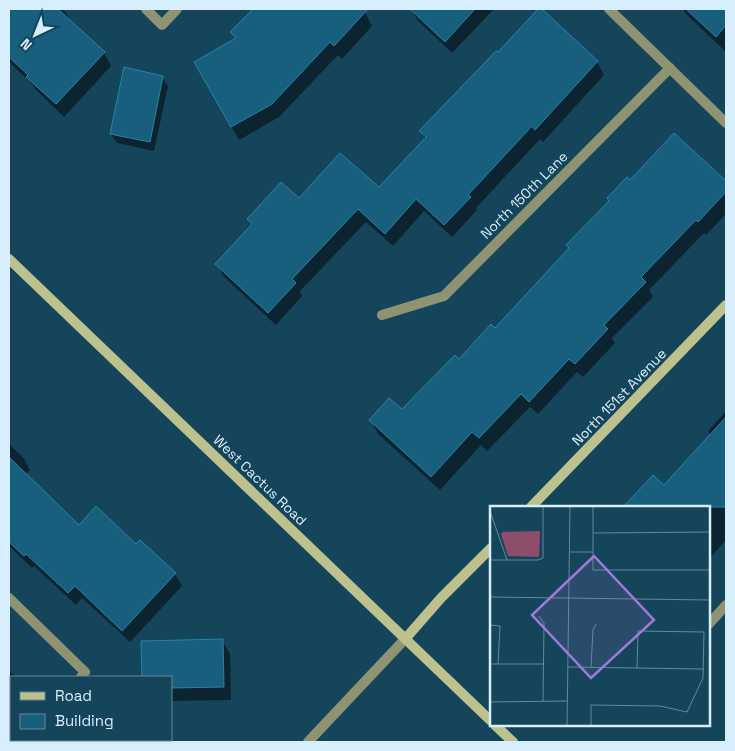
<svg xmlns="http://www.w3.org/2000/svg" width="735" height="751" viewBox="0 0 735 751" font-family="'Space Grotesk',sans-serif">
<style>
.shadow{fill:#0007}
.building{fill:#185e7d;stroke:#2784ac}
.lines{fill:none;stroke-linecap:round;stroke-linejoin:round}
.street{stroke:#909372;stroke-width:10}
.secondary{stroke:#bdc18d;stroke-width:10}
.labels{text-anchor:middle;stroke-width:4;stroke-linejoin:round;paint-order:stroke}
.street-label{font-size:14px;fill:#d7effd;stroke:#15455a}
.inset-road{fill:none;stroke:#63899b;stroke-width:1}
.view{fill:#a07ad8;fill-opacity:0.15;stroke:#a07ad8;stroke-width:2.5}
.inset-edge{fill:none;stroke:#d7effd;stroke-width:2.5}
</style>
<rect width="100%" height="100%" fill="#15455a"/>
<g class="shadow">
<polygon points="9,9 62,9 66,13 73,24 104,53 111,66 64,117 36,90 32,84 9,62"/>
<polygon points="255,9 361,9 365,12 372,26 342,59 338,55 279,117 239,140 195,62 236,39 232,32"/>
<polygon points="411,9 494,9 452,53 418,21"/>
<polygon points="540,9 597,62 604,75 543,142 540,139 476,208 477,210 452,237 424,211 393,246 366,222 300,291 302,296 276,325 224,277 217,264 252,226 248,219 299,200 379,189 425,139 421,131 498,54"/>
<polygon points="683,9 726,9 726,52 687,15"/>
<polygon points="162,77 168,86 154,151 117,143 111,134"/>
<polygon points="674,134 726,183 726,214 706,235 704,233 649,290 653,297 612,338 615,343 583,377 577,372 538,414 530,407 487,451 481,445 440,490 378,434 371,421 402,411 495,330"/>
<polygon points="726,411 726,540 709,559 709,507 626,507 664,486 711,436 708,431"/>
<polygon points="9,444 23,457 30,470 25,475 79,526 136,545 175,574 182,586 130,642 82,598 76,605 34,566 32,568 9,546 9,523 14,518 9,514"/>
<polygon points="222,640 230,654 231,700 171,701 171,677 143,677 142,642"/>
<polygon points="9,671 16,677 11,677 11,707 9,709"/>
</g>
<g class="building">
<polygon points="9,9 58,9 105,52 56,104 26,77 28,75 9,57"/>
<polygon points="253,9 368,9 334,46 330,42 272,104 231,127 194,62 236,38 230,32"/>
<polygon points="410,9 475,9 445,42"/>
<polygon points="538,9 542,9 598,61 535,130 532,126 468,195 471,197 444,225 416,199 385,234 358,209 292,279 296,283 268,313 215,264 252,224 247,219 281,182 299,198 340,153 379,187 426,137 419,131 496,51 498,52"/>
<polygon points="686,9 726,9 726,25 716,37"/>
<polygon points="124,67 163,76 150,142 110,134"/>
<polygon points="674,133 726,181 726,192 698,222 696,220 641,277 646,282 604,325 608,329 575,364 569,359 529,402 521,394 479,438 472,432 431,477 369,420 389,398 402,409 455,355 459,359 491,324 495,328 569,248 566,245 609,201 607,198 627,177 630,180"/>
<polygon points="726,417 726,507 623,507 653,475 664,485"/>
<polygon points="9,457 79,525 96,506 136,544 140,540 176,573 122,631 75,586 68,593 26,554 24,556 9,542"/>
<polygon points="223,639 224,687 171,688 171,677 142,677 141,641"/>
</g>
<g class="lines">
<g class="street">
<polyline points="146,9 162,25 177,9"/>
<polyline points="609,9 726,123"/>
<polyline points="382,315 444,296 670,68"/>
<polyline points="9,598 85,672 81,677"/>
<polyline points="709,624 726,605"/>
<polyline points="21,742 24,740"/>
<polyline points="308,742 406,638"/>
</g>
<g class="secondary">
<polyline points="9,259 491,721"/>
<polyline points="531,507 726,305"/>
<polyline points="406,638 441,598 491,548"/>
<polyline points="495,725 513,742"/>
</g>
</g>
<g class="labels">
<g class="street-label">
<text transform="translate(524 195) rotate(-45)" y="5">North 150th Lane</text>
<text transform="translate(619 397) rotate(-46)" y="5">North 151st Avenue</text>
<text transform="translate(260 480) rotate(44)" y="5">West Cactus Road</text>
</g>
</g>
<g transform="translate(490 506)">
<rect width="220" height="220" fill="#15455a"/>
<path d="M50,25L49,51L18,50L11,28L13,26Z" fill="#8f4d6c"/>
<path class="inset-road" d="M103,0V64H220M0,5L17,54M103,27L220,26M80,46H103M0,54H48L53,52V0M0,91L220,94M49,110L54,117L53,195M0,119L10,120L8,158M0,158H54M78,161L214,163M101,161L103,124L106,118M0,196L77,195M77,220L80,0M101,220V199L170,200L197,206L213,172L214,126L148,125L147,162"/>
<path class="view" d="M104,50L164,114L101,172L42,109Z"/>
<rect width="220" height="220" class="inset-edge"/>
</g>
<rect width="735" height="751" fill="none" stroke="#d7effd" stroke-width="20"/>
<rect x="10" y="676" width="162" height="65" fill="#15455a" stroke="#63899b"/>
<rect x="20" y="692" width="25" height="8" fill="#bdc18d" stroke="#63899b"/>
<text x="55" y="701" font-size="15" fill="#d7effd">Road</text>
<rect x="20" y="714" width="25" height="15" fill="#185e7d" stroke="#63899b"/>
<text x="55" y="726" font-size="15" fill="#d7effd">Building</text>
<g transform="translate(35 35) rotate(223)" stroke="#15455a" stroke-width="4" paint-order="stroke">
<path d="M0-4L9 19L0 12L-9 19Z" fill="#d7effd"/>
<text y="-8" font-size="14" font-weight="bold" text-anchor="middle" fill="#d7effd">N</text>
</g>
</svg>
